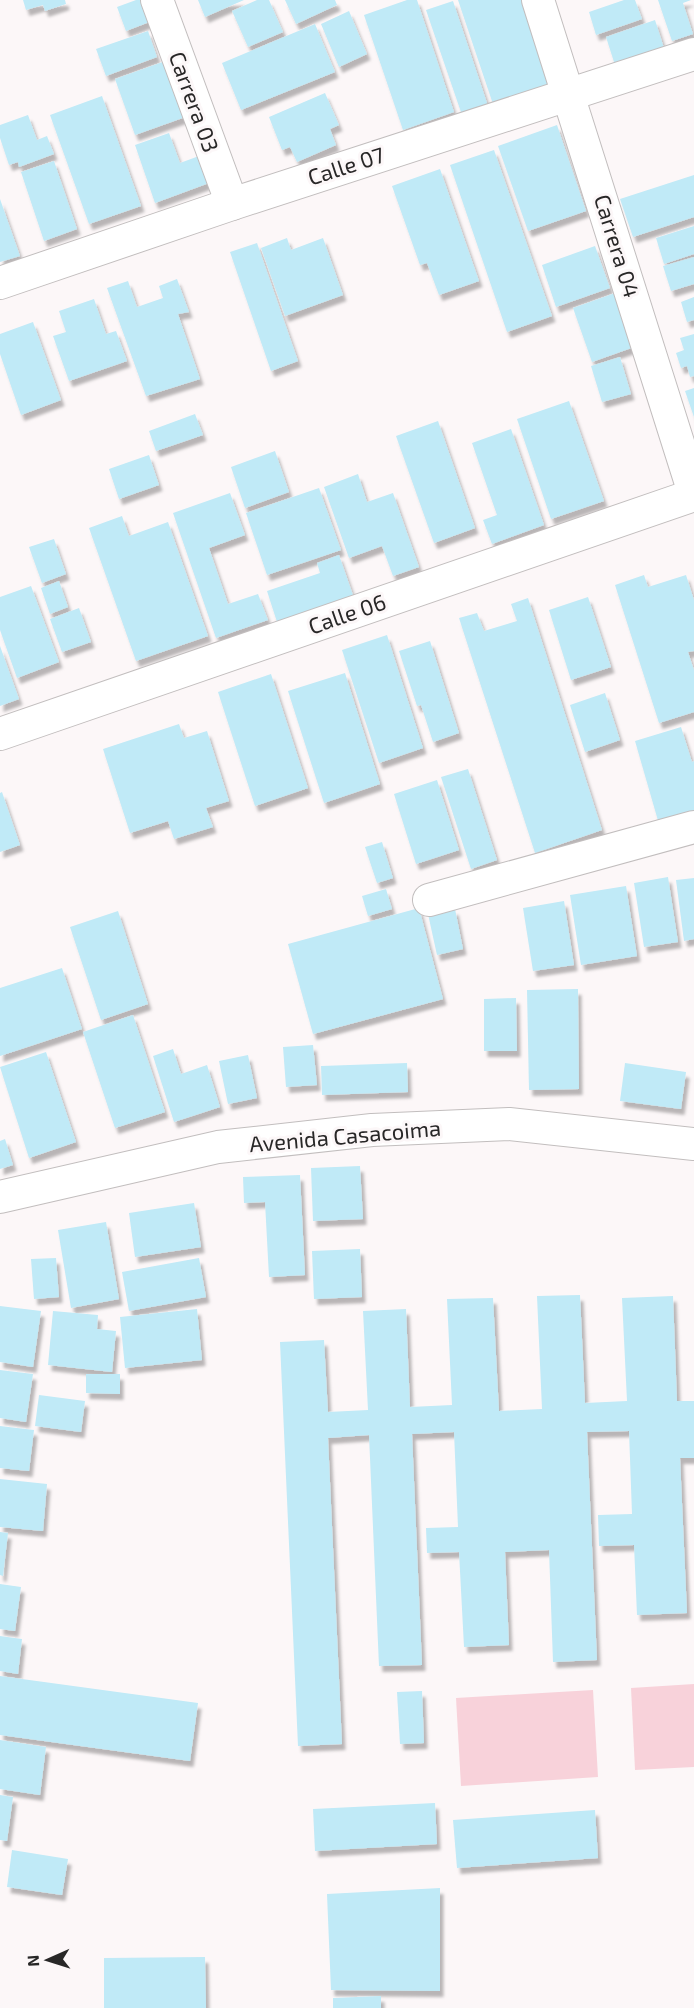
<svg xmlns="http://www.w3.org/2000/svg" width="694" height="2008" viewBox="0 0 694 2008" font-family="'Exo 2',sans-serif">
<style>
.green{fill:#f8d2da}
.building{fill:#c0eaf7;filter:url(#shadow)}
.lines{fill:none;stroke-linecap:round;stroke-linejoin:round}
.street-casing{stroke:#c2bebe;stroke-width:34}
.street{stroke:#fff;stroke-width:32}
.labels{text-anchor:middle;stroke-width:6;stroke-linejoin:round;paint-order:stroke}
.street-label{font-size:22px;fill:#282727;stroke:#fcf7f8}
</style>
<defs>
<filter id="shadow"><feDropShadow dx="3.5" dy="6" stdDeviation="1.5" flood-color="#0004"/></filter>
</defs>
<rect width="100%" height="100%" fill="#fcf7f8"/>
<g class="green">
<polygon points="694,1684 694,1767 635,1770 631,1688"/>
<polygon points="593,1690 598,1777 461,1786 456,1698"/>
</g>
<g class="building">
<polygon points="23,0 65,0 66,4 45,11 43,5 26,10"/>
<polygon points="136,0 145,0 152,21 126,31 117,7"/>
<polygon points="198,0 244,0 205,17"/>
<polygon points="257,0 269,0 283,32 248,47 232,11"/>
<polygon points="285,0 335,0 337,5 296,24"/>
<polygon points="407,0 417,0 454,112 403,130 364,15"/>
<polygon points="458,0 522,0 550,84 493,104"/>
<polygon points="624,0 635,0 642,19 596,35 589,12"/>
<polygon points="658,0 691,0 683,3 693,34 672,41"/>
<polygon points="453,1 488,106 462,115 426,10"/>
<polygon points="349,11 367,54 339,67 321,24"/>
<polygon points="655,20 664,48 615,65 606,37"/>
<polygon points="315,24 335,72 241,110 222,63"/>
<polygon points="148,31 157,57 106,76 96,49"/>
<polygon points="171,59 191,115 135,135 115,79"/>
<polygon points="325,93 339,125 330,129 336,145 297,162 290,147 282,150 269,117"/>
<polygon points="102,96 141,206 89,224 50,115"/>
<polygon points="28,115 37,140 47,136 54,154 19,167 18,162 9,165 0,138 0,125"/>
<polygon points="557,125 586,211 528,231 498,146"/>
<polygon points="169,133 180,163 199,156 209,183 155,203 135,145"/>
<polygon points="494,150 552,316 507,332 450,165"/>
<polygon points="54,161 77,229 44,241 21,172"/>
<polygon points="440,169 479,281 439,295 427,263 420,265 392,186"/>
<polygon points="694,175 694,217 633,237 620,199"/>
<polygon points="0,199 20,256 0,262"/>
<polygon points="694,226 694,254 664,264 656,238"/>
<polygon points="287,238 291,250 323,238 343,295 285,316 261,248"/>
<polygon points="257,243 298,361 271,371 230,252"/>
<polygon points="595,246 610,288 556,307 542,265"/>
<polygon points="694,257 694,284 671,291 663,266"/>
<polygon points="177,279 189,312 178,314 200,379 146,396 107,288 128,281 137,307 163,298 159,286"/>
<polygon points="618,292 637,346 592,362 573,308"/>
<polygon points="694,297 694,320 687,322 681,302"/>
<polygon points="94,299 106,334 116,331 127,361 69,381 53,336 66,332 59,311"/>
<polygon points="33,322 61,400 21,415 0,354 0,334"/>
<polygon points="694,334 694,376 690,377 687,366 681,368 676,353 684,350 680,338"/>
<polygon points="620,357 631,394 602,402 591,366"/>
<polygon points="694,388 694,417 685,391"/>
<polygon points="569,401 604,501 551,519 517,419"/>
<polygon points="195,414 203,435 156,451 149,431"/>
<polygon points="438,421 475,528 434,543 396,436"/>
<polygon points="511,429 544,525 492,544 483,520 497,515 472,443"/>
<polygon points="275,451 289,492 245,508 231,467"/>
<polygon points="149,455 159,485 119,499 109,469"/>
<polygon points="358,474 367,502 393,493 419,567 393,576 382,546 349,558 324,487"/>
<polygon points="319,488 341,550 267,575 246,513"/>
<polygon points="230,493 245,535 209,548 228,604 258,594 268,620 216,638 173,513"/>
<polygon points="122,516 129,536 168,522 208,636 136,661 89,528"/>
<polygon points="54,539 66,574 42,583 29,547"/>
<polygon points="339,555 354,598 278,625 267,591 320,573 317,563"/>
<polygon points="644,575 648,587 686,575 694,600 694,651 688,652 694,670 694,712 659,723 615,585"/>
<polygon points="59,581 68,607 50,614 41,588"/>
<polygon points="31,586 59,662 17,678 0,630 0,597"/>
<polygon points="588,597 611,667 571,680 549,610"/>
<polygon points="528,598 602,830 535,853 459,618 477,613 484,631 517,621 511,604"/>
<polygon points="79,608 91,642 62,652 50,619"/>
<polygon points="387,635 423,748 379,763 342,650"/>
<polygon points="430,641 459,733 433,742 421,705 417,706 399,651"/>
<polygon points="0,646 19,699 0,706"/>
<polygon points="345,673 380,784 324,803 288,691"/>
<polygon points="271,674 308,788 255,806 218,692"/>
<polygon points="605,693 620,740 585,752 570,705"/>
<polygon points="179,724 184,738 207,731 229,801 206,808 213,827 174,839 168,821 130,833 103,749"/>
<polygon points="681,727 692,762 694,761 694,814 659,824 635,741"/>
<polygon points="468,769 497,860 471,869 441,777"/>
<polygon points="437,780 459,850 416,864 394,794"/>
<polygon points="2,792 20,845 0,852 0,793"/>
<polygon points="382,842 393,878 377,883 365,847"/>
<polygon points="668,877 678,942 644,947 634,883"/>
<polygon points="694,878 694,939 684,941 676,880"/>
<polygon points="626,886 637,956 581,965 570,895"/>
<polygon points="386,889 392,909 368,916 362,896"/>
<polygon points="564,901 574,965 533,971 523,908"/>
<polygon points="419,908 443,999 313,1034 288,944"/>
<polygon points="455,909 463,949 437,955 428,914"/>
<polygon points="118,911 148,1004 101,1020 70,927"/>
<polygon points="62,968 82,1029 0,1056 0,988"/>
<polygon points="578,989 579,1089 529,1090 527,990"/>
<polygon points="516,998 517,1051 484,1051 484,999"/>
<polygon points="133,1015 165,1112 115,1128 83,1032"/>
<polygon points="313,1045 317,1085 286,1087 283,1047"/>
<polygon points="173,1049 181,1074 207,1065 220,1107 174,1122 153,1056"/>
<polygon points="46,1052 76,1142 29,1158 0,1067"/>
<polygon points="248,1055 257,1098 228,1104 219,1061"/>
<polygon points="407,1063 408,1092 322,1095 321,1066"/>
<polygon points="625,1063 686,1072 681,1109 620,1101"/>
<polygon points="5,1139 13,1165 0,1169 0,1141"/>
<polygon points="360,1166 363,1219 313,1221 311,1168"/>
<polygon points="300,1175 305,1275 269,1277 265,1202 244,1203 243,1177"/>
<polygon points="194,1203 201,1247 135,1257 129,1213"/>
<polygon points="106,1222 119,1299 71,1308 58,1230"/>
<polygon points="360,1249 362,1297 314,1299 312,1251"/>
<polygon points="56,1258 59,1297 34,1299 31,1259"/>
<polygon points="199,1258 206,1297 129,1311 122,1272"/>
<polygon points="580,1295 585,1403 627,1401 622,1298 673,1296 677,1401 694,1401 694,1458 680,1458 687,1613 637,1615 634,1545 599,1546 598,1515 632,1514 629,1431 587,1432 597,1660 553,1662 549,1550 505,1552 509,1645 464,1647 459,1552 427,1553 426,1528 458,1527 454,1432 412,1434 422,1665 379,1666 369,1435 328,1438 342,1744 298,1746 280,1342 324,1340 328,1412 368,1410 363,1311 406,1309 410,1407 452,1405 447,1299 493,1298 499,1411 542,1409 537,1296"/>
<polygon points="0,1306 41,1311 33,1367 0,1362"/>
<polygon points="197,1309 202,1360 125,1368 120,1317"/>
<polygon points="53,1311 98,1315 97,1329 116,1331 112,1372 48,1365"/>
<polygon points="0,1370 33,1374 26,1422 0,1418"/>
<polygon points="86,1374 120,1374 120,1394 86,1393"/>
<polygon points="39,1395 85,1401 81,1432 35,1426"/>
<polygon points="0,1426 34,1430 29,1471 0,1468"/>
<polygon points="0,1479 47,1484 43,1531 0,1527"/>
<polygon points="0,1532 8,1533 3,1576 0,1575"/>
<polygon points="0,1584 21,1587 15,1631 0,1629"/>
<polygon points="0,1636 22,1639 18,1674 0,1671"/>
<polygon points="0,1676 198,1703 190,1761 0,1735"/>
<polygon points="422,1691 424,1743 400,1744 397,1692"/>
<polygon points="0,1740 46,1747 40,1795 0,1789"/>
<polygon points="0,1795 13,1797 7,1841 0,1840"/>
<polygon points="435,1803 437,1844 315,1851 313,1809"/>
<polygon points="595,1810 598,1858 457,1868 453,1820"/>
<polygon points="12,1850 68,1859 62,1895 7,1887"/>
<polygon points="440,1888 440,1991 331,1990 327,1894"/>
<polygon points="205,1957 206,2008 104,2008 104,1958"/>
<polygon points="381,1996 381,2008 333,2008 333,1998"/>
</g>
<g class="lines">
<defs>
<g id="street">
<polyline points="157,0 232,204"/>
<polyline points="538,0 694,493"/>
<polyline points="0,283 232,204 694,54"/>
<polyline points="0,734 694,495"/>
<polyline points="429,900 694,827"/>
<polyline points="0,1197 218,1147 372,1130 509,1124 694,1144"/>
</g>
</defs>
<use href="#street" class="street-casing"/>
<use href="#street" class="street"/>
</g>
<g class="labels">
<g class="street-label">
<text transform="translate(194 102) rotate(70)" y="8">Carrera 03</text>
<text transform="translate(346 166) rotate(-18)" y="8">Calle 07</text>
<text transform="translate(617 246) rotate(73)" y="8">Carrera 04</text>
<text transform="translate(347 614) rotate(-19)" y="8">Calle 06</text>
<text transform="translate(345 1136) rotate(-5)" y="8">Avenida Casacoima</text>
</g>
</g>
<g transform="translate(48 1960) rotate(267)" stroke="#fcf7f8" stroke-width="4.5" paint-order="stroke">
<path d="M0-4.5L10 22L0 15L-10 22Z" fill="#282727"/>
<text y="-9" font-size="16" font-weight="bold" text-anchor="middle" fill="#282727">N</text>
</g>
</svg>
